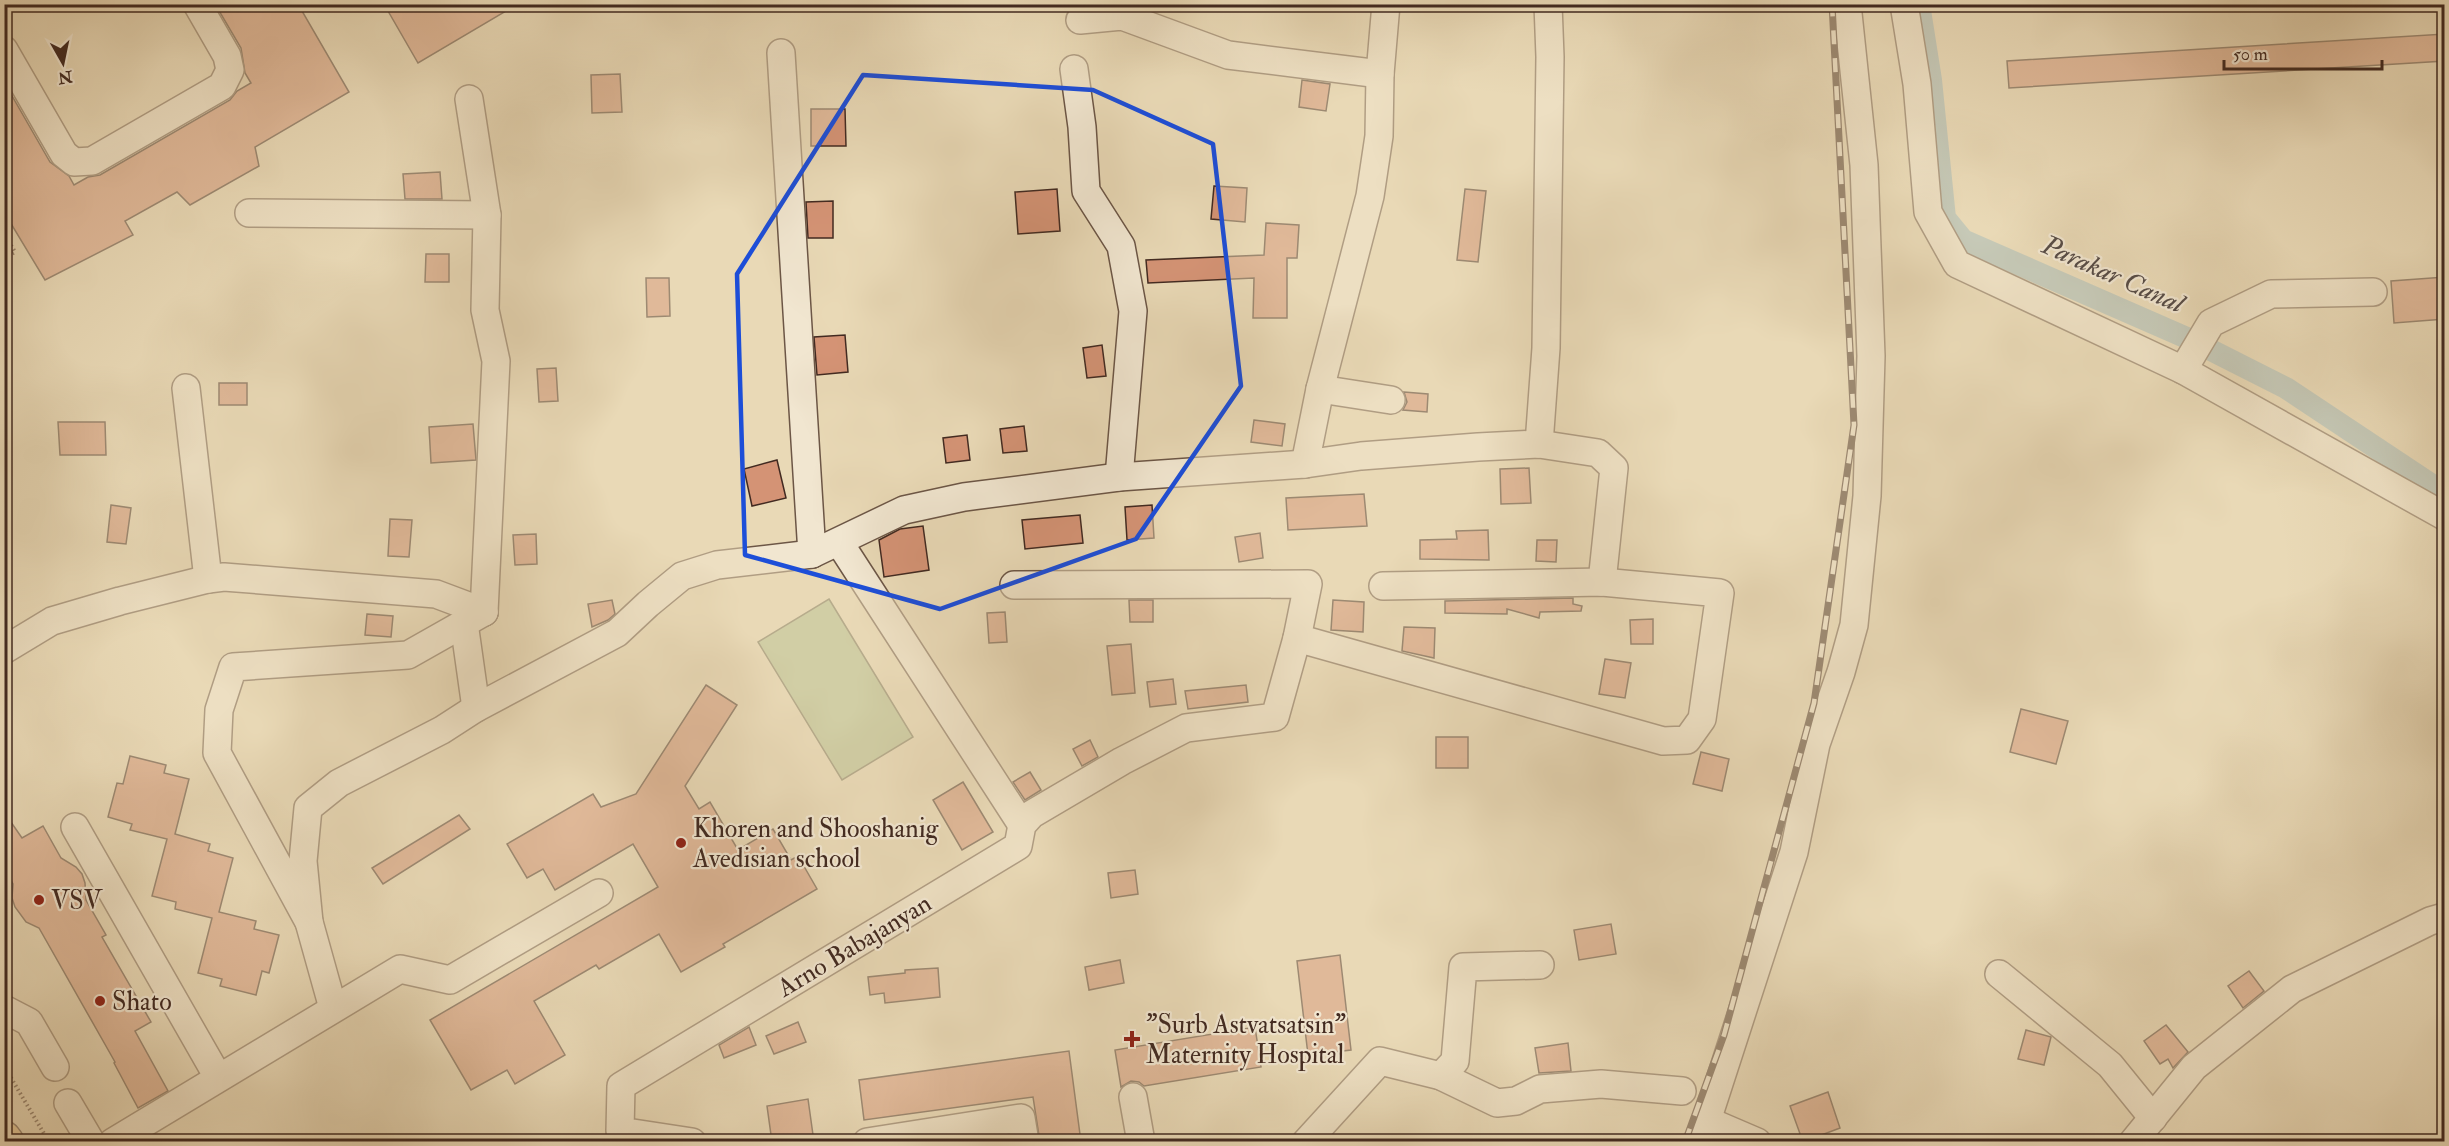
<svg xmlns="http://www.w3.org/2000/svg" width="2449" height="1146" viewBox="0 0 2449 1146" font-family="'IM FELL Double Pica',serif">
<style>
.pitch{fill:#b3c091;stroke:#7a7559;stroke-width:1.5}
.lines{fill:none;stroke-linecap:round;stroke-linejoin:round}
.canal{stroke:#9cb7b9;stroke-width:22}
.building{fill:#d49375;stroke:#422a21;stroke-width:1.5}
.minor-casing{stroke:#6c5646;stroke-width:30}
.highway-casing{stroke:#422a21;stroke-width:36}
.path{stroke:#422a21;stroke-width:4;stroke-dasharray:1.5 3;stroke-linecap:butt}
.minor{stroke:#f1e6d0;stroke-width:27}
.highway{stroke:#e4bc7b;stroke-width:33}
.rail-casing{stroke:#422a21;stroke-width:7}
.rail{stroke:#f1e6d0;stroke-width:4.5;stroke-dasharray:14;stroke-linecap:butt}
.marked{fill:none;stroke:#1d4ed8;stroke-width:4.5;stroke-linejoin:round}
.poi-dot{fill:#8f2418;stroke:#f1e6d0;stroke-width:2}
.labels{text-anchor:middle;stroke-width:4.5;stroke-linejoin:round;paint-order:stroke}
.poi-label{font-size:26px;fill:#422a21;stroke:#f1e6d0;text-anchor:start}
.street-label{font-size:26px;fill:#422a21;stroke:#f1e6d0}
.water-label{font-size:27px;font-style:italic;fill:#584d47;stroke:#f1e6d0}
</style>
<rect width="100%" height="100%" fill="#e9d9b6"/>
<filter id="stains"><feTurbulence type="fractalNoise" baseFrequency=".00333" numOctaves="4"/><feColorMatrix values="0 0 0 0 .2 0 0 0 0 .09 0 0 0 0 .02 0 0 0 .5 -.17"/></filter>
<radialGradient id="worn" r=".72"><stop offset=".6" stop-color="#630" stop-opacity="0"/><stop offset="1" stop-color="#630" stop-opacity=".3"/></radialGradient>
<polygon class="pitch" points="829,599 913,737 842,780 758,642"/>
<g class="lines">
<polyline class="canal" points="1919,4 1931,80 1945,218 1963,240 2187,338 2286,388 2444,493"/>
</g>
<g class="building">
<polygon points="215,4 298,4 349,92 255,147 259,166 190,205 177,192 125,221 133,235 45,280 4,212 4,82 50,162 69,176 74,185 88,177 100,175 230,100 237,91 251,83 245,73 241,48"/>
<polygon points="384,4 518,4 418,63"/>
<polygon points="2445,34 2445,61 2009,88 2007,61"/>
<polygon points="620,74 622,112 592,113 591,75"/>
<polygon points="1302,80 1330,84 1326,111 1299,107"/>
<polygon points="811,109 845,109 846,146 811,146"/>
<polygon points="440,172 442,199 405,199 403,174"/>
<polygon points="1214,186 1247,188 1245,222 1211,219"/>
<polygon points="1057,189 1060,231 1018,234 1015,192"/>
<polygon points="1465,189 1486,191 1478,262 1457,260"/>
<polygon points="833,201 833,238 808,238 806,202"/>
<polygon points="1266,223 1299,225 1297,258 1287,258 1287,318 1253,318 1254,278 1148,283 1146,260 1264,255"/>
<polygon points="426,254 449,254 449,282 425,282"/>
<polygon points="2445,277 2445,319 2394,323 2391,281"/>
<polygon points="646,278 669,278 670,316 647,317"/>
<polygon points="845,335 848,372 817,375 814,337"/>
<polygon points="1102,345 1106,376 1087,378 1083,348"/>
<polygon points="556,368 558,401 539,402 537,369"/>
<rect x="219" y="383" width="28" height="22"/>
<polygon points="1404,392 1428,394 1427,412 1403,410 1407,402"/>
<polygon points="1254,420 1285,424 1282,446 1251,442"/>
<polygon points="58,422 105,422 106,455 60,455"/>
<polygon points="473,424 476,460 431,463 429,427"/>
<polygon points="1024,426 1027,451 1003,453 1000,429"/>
<polygon points="967,435 970,460 946,463 943,438"/>
<polygon points="777,460 786,498 752,506 744,469"/>
<polygon points="1529,468 1531,503 1501,504 1500,469"/>
<polygon points="1364,494 1367,526 1288,530 1286,498"/>
<polygon points="111,505 131,508 126,544 107,542"/>
<polygon points="1152,505 1154,538 1127,540 1125,507"/>
<polygon points="1080,515 1083,543 1025,549 1022,520"/>
<polygon points="390,519 412,520 409,557 388,556"/>
<polygon points="923,526 929,570 884,577 879,540 900,529"/>
<polygon points="1488,530 1489,560 1420,559 1420,540 1457,539 1456,531"/>
<polygon points="1260,533 1263,558 1239,562 1235,537"/>
<polygon points="536,534 537,564 515,565 513,535"/>
<polygon points="1537,540 1557,540 1556,562 1536,561"/>
<polygon points="1573,598 1573,604 1582,606 1581,611 1540,612 1539,618 1507,609 1507,614 1445,613 1445,601"/>
<polygon points="612,600 615,614 608,620 592,627 588,604"/>
<polygon points="1129,600 1153,600 1153,622 1130,622"/>
<polygon points="1333,600 1364,602 1363,632 1331,630"/>
<polygon points="1005,612 1007,642 989,643 987,613"/>
<polygon points="367,614 393,616 391,637 365,635"/>
<polygon points="1653,619 1653,644 1631,644 1630,620"/>
<polygon points="1404,627 1435,628 1434,658 1402,651"/>
<polygon points="1131,644 1135,693 1112,695 1107,646"/>
<polygon points="1605,659 1631,663 1625,698 1599,694"/>
<polygon points="1173,679 1176,704 1150,707 1147,682"/>
<polygon points="706,685 737,705 685,786 699,809 710,802 738,850 773,829 791,860 798,856 817,889 723,944 725,947 681,972 659,934 599,969 596,965 534,1001 565,1055 515,1084 507,1070 471,1090 430,1020 658,887 633,844 555,890 543,869 527,878 507,844 593,794 601,807 636,794"/>
<polygon points="1246,685 1248,702 1188,709 1185,691"/>
<polygon points="2021,709 2068,721 2056,764 2010,752"/>
<rect x="1436" y="737" width="32" height="31"/>
<polygon points="1090,740 1098,757 1082,766 1073,749"/>
<polygon points="1701,752 1729,759 1722,791 1693,784"/>
<polygon points="130,756 166,765 164,773 189,779 175,834 210,844 208,851 233,858 219,912 256,921 254,929 279,935 269,973 262,971 256,995 220,986 222,979 198,973 212,918 175,909 176,902 152,896 167,839 130,830 132,824 108,817 117,783 123,784"/>
<polygon points="1030,772 1041,790 1025,800 1013,782"/>
<polygon points="963,782 993,832 962,850 933,800"/>
<polygon points="4,812 22,838 43,826 61,858 76,867 82,874 85,883 86,900 106,935 102,937 151,1022 135,1031 168,1091 138,1108 114,1063 115,1062 39,928 26,922 15,907 12,898 13,884 4,868"/>
<polygon points="459,815 470,829 383,884 372,868"/>
<polygon points="1135,870 1138,894 1111,898 1108,873"/>
<polygon points="1611,924 1616,954 1579,960 1574,930"/>
<polygon points="1340,955 1351,1050 1308,1055 1297,961"/>
<polygon points="1120,960 1124,983 1089,990 1085,967"/>
<polygon points="938,968 940,997 885,1003 884,993 870,995 868,977 905,973 905,970"/>
<polygon points="2249,971 2264,991 2243,1008 2228,986"/>
<polygon points="798,1022 806,1042 774,1054 766,1036"/>
<polygon points="2166,1025 2188,1052 2173,1068 2168,1059 2160,1064 2144,1041"/>
<polygon points="749,1027 756,1045 724,1058 719,1045"/>
<polygon points="1255,1027 1261,1067 1144,1086 1139,1082 1131,1081 1121,1087 1115,1050"/>
<polygon points="2026,1030 2051,1037 2044,1065 2018,1059"/>
<polygon points="1568,1043 1571,1071 1539,1073 1535,1048"/>
<polygon points="1069,1051 1081,1142 1040,1142 1033,1097 864,1120 859,1080"/>
<polygon points="1828,1092 1840,1128 1803,1142 1790,1106"/>
<polygon points="808,1099 814,1142 772,1142 767,1106"/>
</g>
<g class="lines">
<defs>
<g id="minor">
<polyline points="1904,4 1917,84 1928,212 1957,264 2183,370 2444,516"/>
<polyline points="1080,20 1122,16 1228,55 1380,74"/>
<polyline points="4,50 64,154 74,162 92,161 222,86 230,70 227,56 197,4"/>
<polyline points="781,53 812,554"/>
<polyline points="1074,69 1082,127 1086,191 1121,246 1133,311 1119,477"/>
<polyline points="469,99 487,215 485,310 496,361 484,612"/>
<polyline points="249,213 487,215"/>
<polyline points="2183,370 2211,323 2271,294 2373,292"/>
<polyline points="186,388 208,579"/>
<polyline points="1320,389 1391,400"/>
<polyline points="1539,444 1546,348 1550,57 1548,4"/>
<polyline points="1305,464 1320,389 1370,196 1379,136 1380,74 1386,4"/>
<polyline points="839,542 1022,825"/>
<polyline points="464,623 476,708"/>
<polyline points="1297,638 1663,741 1687,740 1702,719 1720,593 1602,582 1383,586"/>
<polyline points="4,650 52,621 120,601 208,579 224,577 436,594 484,612"/>
<polyline points="75,827 218,1077"/>
<polyline points="309,922 303,861 308,808 339,783 442,730 476,708 617,633 648,604 682,576 717,565 812,554 904,510 964,497 1119,477 1305,464 1361,456 1478,447 1539,444 1598,453 1614,468 1602,582"/>
<polyline points="1999,974 2110,1065 2153,1118"/>
<polyline points="333,1008 309,922 217,753 219,710 233,667 408,655 484,612"/>
<polyline points="4,1009 29,1022 55,1067"/>
<polyline points="1441,1076 1455,1061 1463,967 1540,965"/>
<polyline points="1133,1097 1141,1142"/>
<polyline points="68,1103 91,1142"/>
<polyline points="1708,1121 1757,1142"/>
<polyline points="113,1142 400,969 450,980 599,893"/>
<polyline points="692,1142 620,1131 621,1086 1018,846 1022,825 1032,814 1122,761 1186,728 1275,717 1297,638 1308,584 1014,585"/>
<polyline points="867,1142 1021,1118 1025,1142"/>
<polyline points="1306,1142 1380,1061 1441,1076 1497,1103 1516,1101 1540,1089 1601,1084 1682,1091"/>
<polyline points="1700,1142 1794,852 1816,744 1841,672 1854,625 1867,496 1871,356 1864,165 1847,4"/>
<polyline points="2133,1142 2194,1067 2292,989 2430,921 2444,917"/>
</g>
<polyline id="highway" points="4,1138 7,1142"/>
</defs>
<use href="#minor" class="minor-casing"/>
<use href="#highway" class="highway-casing"/>
<g class="path">
<polyline points="4,234 15,252 4,258"/>
<polyline points="4,1066 49,1142"/>
</g>
<use href="#minor" class="minor"/>
<use href="#highway" class="highway"/>
<defs>
<polyline id="rail" points="1685,1142 1724,1035 1814,703 1854,425 1832,4"/>
</defs>
<use href="#rail" class="rail-casing"/>
<use href="#rail" class="rail"/>
</g>
<path d="M0 0H2449V1146H0ZM863,75L1093,90L1213,144L1241,386L1136,539L940,609L745,555L737,274Z" fill="#e9d9b6" fill-opacity=".55" fill-rule="evenodd"/>
<path class="marked" d="M863,75L1093,90L1213,144L1241,386L1136,539L940,609L745,555L737,274Z"/>
<g class="poi-dot">
<circle cx="681" cy="843" r="6"/>
<circle cx="39" cy="900" r="6"/>
<circle cx="100" cy="1001" r="6"/>
<path d="M1129 1030h6v6h6v6h-6v6h-6v-6h-6v-6h6z"/>
</g>
<g class="labels">
<g class="poi-label">
<text x="693" y="837">Khoren and Shooshanig<tspan x="693" dy="30">Avedisian school</tspan></text>
<text x="51" y="909">VSV</text>
<text x="112" y="1010">Shato</text>
<text x="1146" y="1033">"Surb Astvatsatsin"<tspan x="1146" dy="30">Maternity Hospital</tspan></text>
</g>
<g class="street-label">
<text transform="translate(854 945) rotate(-31)" y="9">Arno Babajanyan</text>
</g>
<g class="water-label">
<text transform="translate(2113 274) rotate(24)" y="9">Parakar Canal</text>
</g>
</g>
<rect width="2449" height="1146" fill="none" stroke="#e9d9b6" stroke-width="24"/>
<rect x="6" y="6" width="2437" height="1134" fill="none" stroke="#422a21" stroke-width="3"/>
<rect x="12" y="12" width="2425" height="1122" fill="none" stroke="#422a21" stroke-width="1.5"/>
<g transform="translate(63 63) rotate(171)" stroke="#f1e6d0" stroke-width="4.5" paint-order="stroke">
<path d="M0-4.5L10 22L0 15L-10 22Z" fill="#422a21"/>
<text y="-9" font-size="16" font-weight="bold" text-anchor="middle" fill="#422a21">N</text>
</g>
<path d="M2224 60v9h158v-9" fill="none" stroke="#422a21" stroke-width="3"/>
<text x="2233" y="60" font-size="18" fill="#422a21" stroke="#f1e6d0" stroke-width="4.5" paint-order="stroke">50 m</text>
<rect width="100%" height="100%" filter="url(#stains)"/>
<rect width="100%" height="100%" fill="url(#worn)"/>
</svg>
